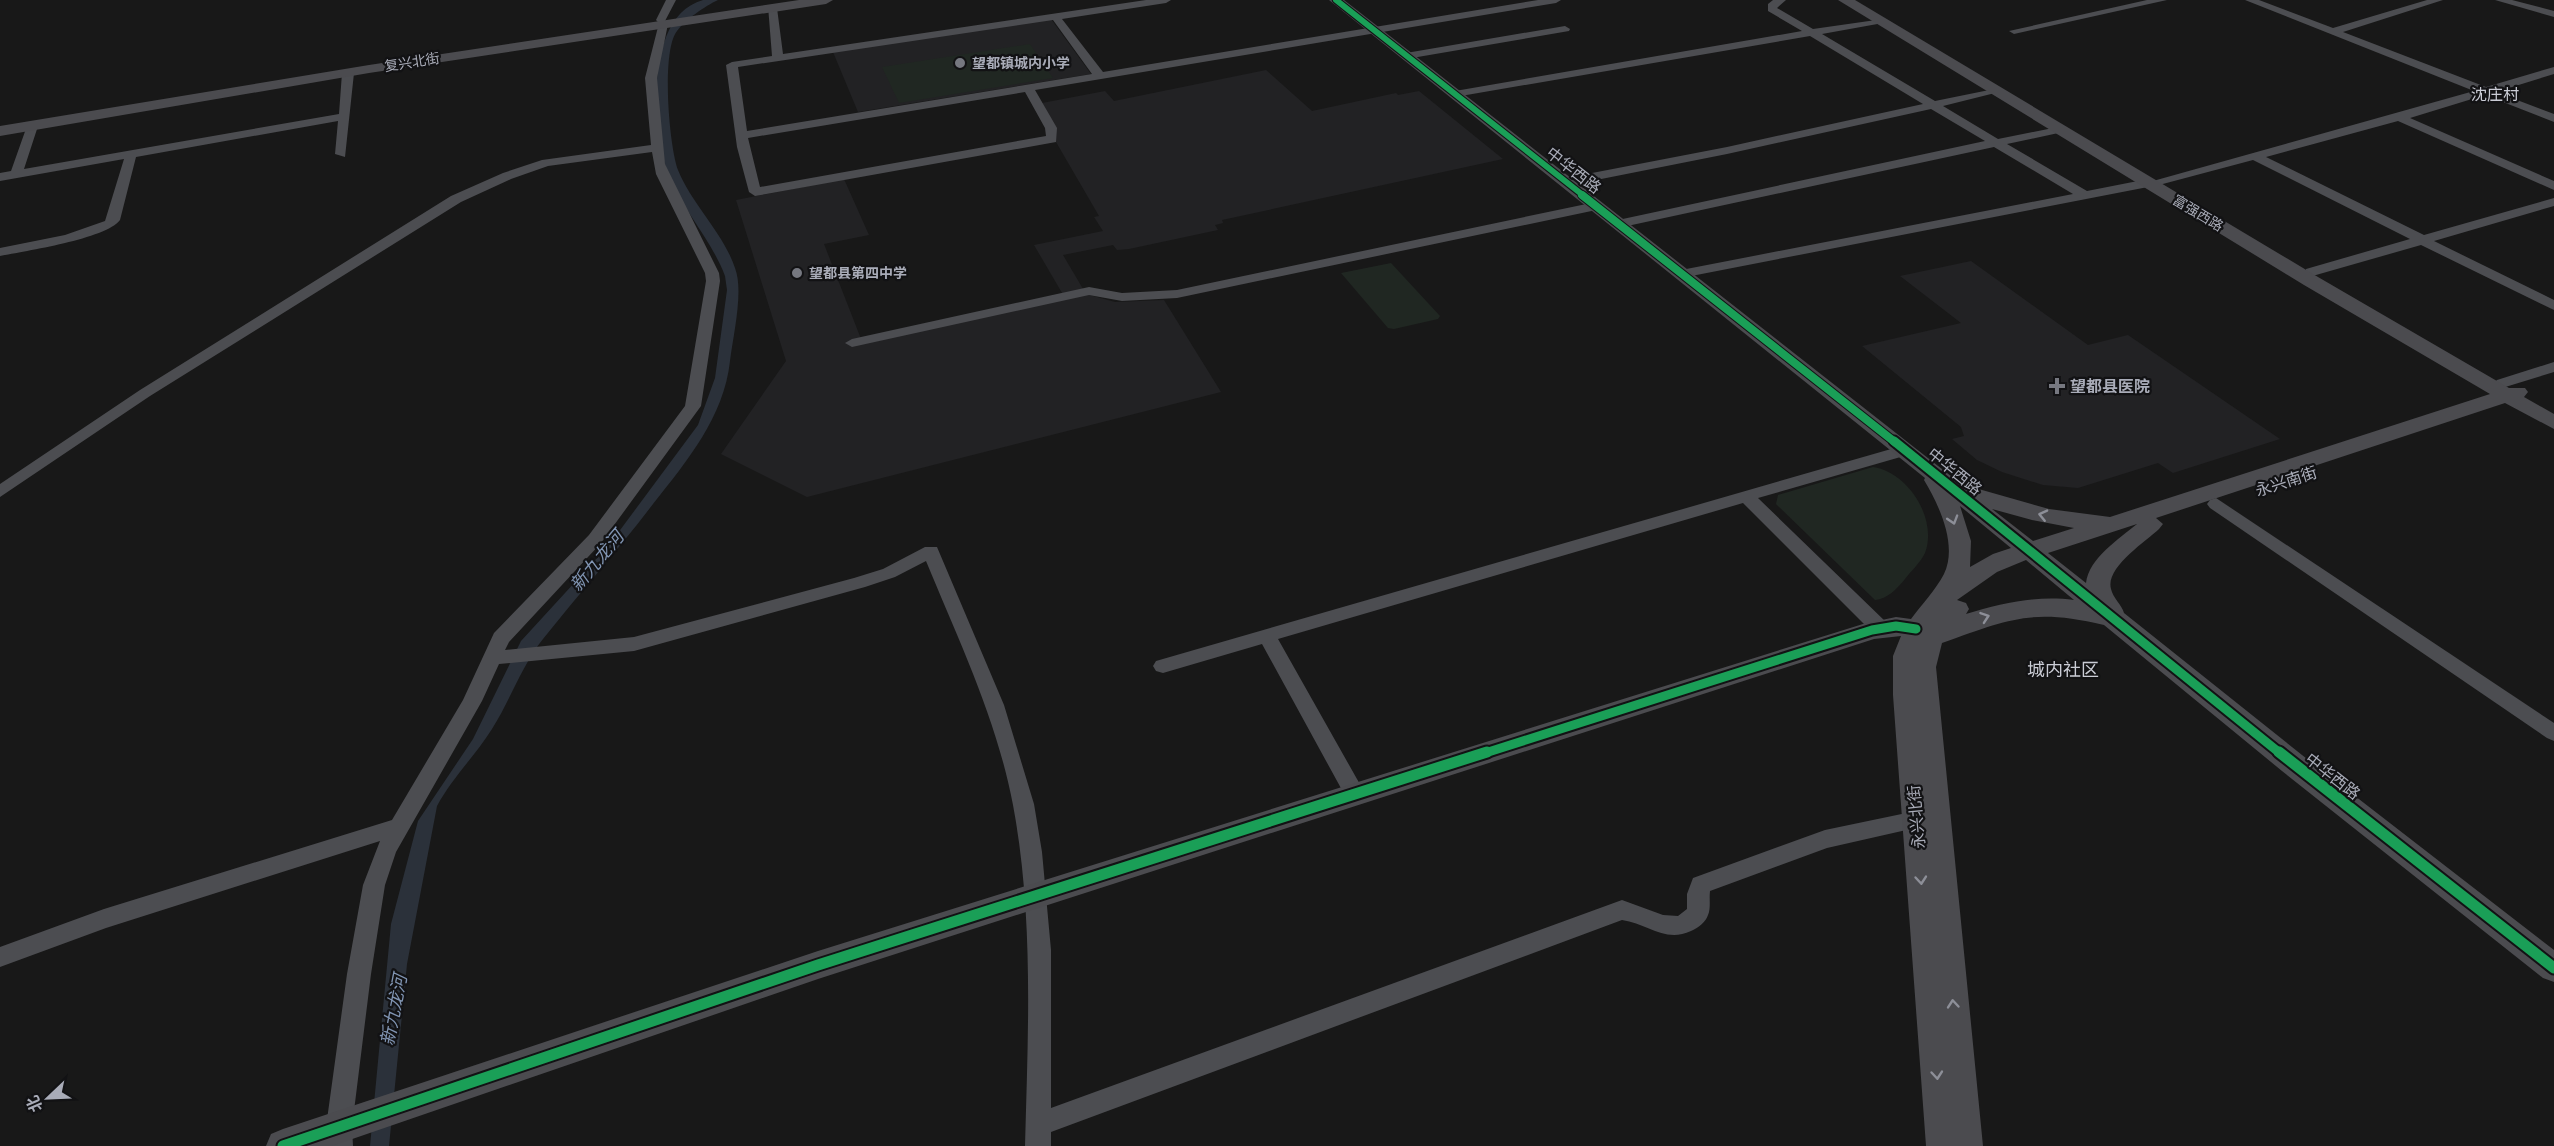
<svg xmlns="http://www.w3.org/2000/svg" width="2554" height="1146" viewBox="0 0 2554 1146" font-family="Overpass,'Noto Sans SC',sans-serif">
<style>
.built{fill:#222224}
.green{fill:#202722}
.water{fill:#2b313a}
.lines{fill:none;stroke-linecap:round;stroke-linejoin:round}
.street{fill:#4c4d51;fill-rule:evenodd}
.secondary{fill:#4b4b4f;fill-rule:evenodd}
.cycleway-far3-casing{stroke:#121214;stroke-width:8}
.cycleway-far2-casing{stroke:#121214;stroke-width:10}
.cycleway-far1-casing{stroke:#121214;stroke-width:13}
.cycleway-casing{stroke:#121214;stroke-width:15}
.cycleway-far3{stroke:#1a9f57;stroke-width:6}
.cycleway-far2{stroke:#1a9f57;stroke-width:8}
.cycleway-far1{stroke:#1a9f57;stroke-width:9}
.cycleway{stroke:#1a9f57;stroke-width:11}
.oneway{stroke:#8d8f98}
.poi-dot{fill:#767880;stroke:#121214;stroke-width:2}
.labels{text-anchor:middle;stroke-width:4.5;stroke-linejoin:round;paint-order:stroke}
.far-street-label{font-size:14px;fill:#a9acb8;stroke:#121214}
.far-poi-label{font-size:14px;font-weight:bold;fill:#a9acb8;stroke:#121214;text-anchor:start}
.far-quarter-label{font-size:16px;fill:#caccd5;stroke:#121214}
.street-label{font-size:16px;fill:#a9acb8;stroke:#121214}
.poi-label{font-size:16px;font-weight:bold;fill:#a9acb8;stroke:#121214;text-anchor:start}
.water-label{font-size:18px;font-style:italic;fill:#8195b3;stroke:#121214}
.neighbourhood-label{font-size:18px;fill:#caccd5;stroke:#121214}
</style>
<rect width="100%" height="100%" fill="#181818"/>
<g class="built">
<polygon points="1051,19 1091,74 858,112 833,52"/>
<polygon points="1266,70 1312,111 1396,93 1398,95 1419,91 1503,159 1222,220 1223,223 1215,225 1218,230 1129,249 1117,250 1113,245 1063,255 1086,294 1115,302 1164,300 1221,392 807,497 721,454 786,361 736,200 844,179 869,235 824,244 863,344 1065,298 1034,245 1103,231 1094,217 1099,216 1056,142 1055,126 1042,103 1105,91 1114,101"/>
<polygon points="1971,261 2088,345 2128,335 2280,439 2173,473 2158,463 2078,488 2043,485 2002,472 1977,460 1952,439 1964,436 1961,427 1862,346 1961,323 1900,276"/>
</g>
<g class="green">
<polygon points="1030,44 1053,78 899,103 882,67"/>
<polygon points="1391,263 1440,316 1438,319 1394,329 1388,328 1341,273"/>
<path d="M1873,467C1908,472 1938,519 1925,553C1921,562 1911,571 1905,579C1897,589 1887,599 1875,600L1776,504L1778,495Z"/>
</g>
<path class="water" d="M703,0H718C705,6 685,20 677,31C661,51 669,146 678,170C692,205 723,232 735,268C744,291 733,336 730,361C724,417 687,461 653,504C618,550 579,594 543,639C522,665 510,701 492,729C475,756 452,778 437,806L407,964L389,1146H370L391,924L418,821L473,739L521,641L609,545L698,425L715,378L727,290L725,276C712,241 684,212 669,176C651,131 644,16 703,0Z"/>
<g class="lines">
<g class="street">
<path d="M666,0H676L665,21L668,24L657,78L665,164L719,273L720,281L701,406L601,543L509,642L505,650L634,637L854,578L883,569L925,547H937L1004,705L1034,804L1042,852L1051,950V1108L1622,900L1663,915L1678,916L1687,909V894L1693,878L1825,830L1916,811L1924,814L1927,820L1924,826L1827,848L1710,891C1709,899 1711,908 1708,915C1706,922 1698,928 1691,931C1665,943 1648,924 1622,920L1051,1132V1146H1025C1028,1033 1034,917 1013,805C997,720 959,641 926,561L895,577L865,587L634,651L499,664L482,701L396,852L385,885L371,974L352,1127L353,1146H327L326,1127L347,974L363,885L380,841L106,928L0,967V947L104,909L392,820L463,700L494,633L589,535L685,406L706,281L705,273L656,174L652,152L548,166L511,179L461,202L150,396L0,497V484L140,390L451,196L503,173L542,160L651,145L645,78L659,23L656,20Z"/>
<path d="M1146,0H1171L1166,3L1062,19L1103,72L1538,0H1561L1556,3L1035,90L1057,128L1056,142L755,196L749,192L737,147L726,65L732,62L772,56L768,6L777,8L783,54ZM1053,20L1092,74L747,131L738,67ZM1025,92L1045,128L1046,136L760,187L748,138Z"/>
<polygon points="1773,0 1786,0 1777,8 1813,29 1883,19 1883,23 1822,34 1935,101 1999,88 1999,92 1943,106 1998,139 2063,126 2063,132 2007,144 2087,191 2148,179 2153,181 2474,91 2245,0 2259,0 2333,28 2427,0 2443,0 2343,32 2486,87 2554,67 2554,74 2496,92 2554,114 2554,122 2485,95 2410,118 2554,181 2554,190 2398,121 2266,157 2424,235 2554,198 2554,206 2434,241 2554,300 2554,310 2421,245 2316,275 2306,275 2306,269 2410,239 2253,160 2159,185 2154,183 2148,187 1681,278 1676,277 1676,271 2073,194 1994,147 1618,228 1611,224 1618,220 1985,141 1931,109 1727,154 1566,186 1560,182 1566,178 1727,147 1923,104 1810,36 1455,97 1449,94 1455,91 1802,31 1768,11 1768,4"/>
<polygon points="2147,0 2167,0 2014,34 2009,31"/>
<polygon points="2495,0 2512,0 2554,11 2554,17"/>
<polygon points="1565,26 1570,29 1569,31 1406,59 1401,56 1406,53"/>
<path d="M348,70L354,73L345,157L335,154L338,121L136,157L120,220C106,239 25,251 0,256V248L65,235L105,221L124,159L0,181V173L11,171L28,123L38,126L24,169L339,114L342,73Z"/>
<polygon points="1596,202 1602,206 1601,209 1177,298 1122,301 1089,295 852,347 845,343 852,339 1089,287 1122,293 1177,290"/>
<polygon points="2554,362 2554,372 2502,388 2494,383 2497,380"/>
<polygon points="1905,445 1913,450 1911,454 1758,498 1887,623 1889,628 1887,633 1873,633 1743,503 1278,639 1366,795 1362,801 1355,803 1348,801 1262,644 1163,673 1156,671 1153,666 1156,661"/>
<polygon points="2216,498 2554,723 2554,741 2547,738 2210,508 2207,504 2210,500"/>
</g>
<g class="secondary">
<polygon points="799,0 833,0 826,4 369,73 0,136 0,126 369,65"/>
<path d="M1329,0H1344L1961,484L2049,509L2110,517L2490,394L2304,285L1838,0H1855L2318,277L2509,388H2525L2528,392L2524,397L2554,414V429L2505,403L2156,518L2163,524L2159,529C2145,542 2105,568 2111,589C2113,598 2122,605 2124,613L2302,755L2554,950V982L2543,978L2282,771L2104,625C2032,608 2009,619 1942,643L1936,667L1983,1146H1926L1893,695V656L1901,636L1874,639L818,979L332,1146H266L271,1134L283,1129L818,951L1863,624L1896,617L1911,619C1922,604 1935,591 1944,574C1958,545 1939,505 1924,480L1925,478ZM1960,506L2011,548L1993,554L1970,567L1971,541ZM1992,509L2032,520L2074,528L2033,541ZM2137,524C2119,539 2089,558 2086,583L2048,553ZM2026,560L2074,600C2037,595 2002,603 1966,614L1969,609L1966,603L1957,600L1997,572Z"/>
</g>
<defs>
<polyline id="cycleway-far3" points="1336,0 1584,196"/>
<polyline id="cycleway-far2" points="1582,195 1896,443"/>
<g id="cycleway-far1">
<polyline points="1894,441 2281,754"/>
<polyline points="1482,754 1872,630 1896,626 1916,629"/>
</g>
<g id="cycleway">
<polyline points="2279,752 2554,968"/>
<polyline points="283,1146 818,965 1487,752"/>
</g>
</defs>
<use href="#cycleway-far3" class="cycleway-far3-casing"/>
<use href="#cycleway-far2" class="cycleway-far2-casing"/>
<use href="#cycleway-far1" class="cycleway-far1-casing"/>
<use href="#cycleway" class="cycleway-casing"/>
<use href="#cycleway-far3" class="cycleway-far3"/>
<use href="#cycleway-far2" class="cycleway-far2"/>
<use href="#cycleway-far1" class="cycleway-far1"/>
<use href="#cycleway" class="cycleway"/>
</g>
<defs><path id="oneway-chevron" d="M-2-3.5L2.5 0L-2 3.5" fill="none" stroke-width="1.6" stroke-linecap="round" stroke-linejoin="round" transform="scale(1.5)"/></defs>
<g class="oneway">
<use href="#oneway-chevron" transform="translate(2043 515) rotate(-167)"/>
<use href="#oneway-chevron" transform="translate(1953 520) rotate(73)"/>
<use href="#oneway-chevron" transform="translate(1985 617) rotate(-19)"/>
<use href="#oneway-chevron" transform="translate(1921 880) rotate(85)"/>
<use href="#oneway-chevron" transform="translate(1953 1004) rotate(-95)"/>
<use href="#oneway-chevron" transform="translate(1937 1075) rotate(85)"/>
</g>
<g class="poi-dot">
<circle cx="960" cy="63" r="6"/>
<circle cx="797" cy="273" r="6"/>
<path d="M2054 377h6v6h6v6h-6v6h-6v-6h-6v-6h6z"/>
</g>
<g class="labels">
<g class="far-street-label">
<text transform="translate(412 62) rotate(-9)" y="5">复兴北街</text>
<text transform="translate(2198 213) rotate(31)" y="5">富强西路</text>
</g>
<g class="far-poi-label">
<text x="972" y="68">望都镇城内小学</text>
<text x="809" y="278">望都县第四中学</text>
</g>
<g class="far-quarter-label">
<text x="2495" y="100">沈庄村</text>
</g>
<g class="street-label">
<text transform="translate(1574 170) rotate(38)" y="6">中华西路</text>
<text transform="translate(1955 471) rotate(39)" y="6">中华西路</text>
<text transform="translate(2286 481) rotate(-18)" y="6">永兴南街</text>
<text transform="translate(2333 776) rotate(38)" y="6">中华西路</text>
<text transform="translate(1916 817) rotate(-95)" y="6">永兴北街</text>
</g>
<g class="poi-label">
<text x="2070" y="392">望都县医院</text>
</g>
<g class="water-label">
<text transform="translate(597 561) rotate(-50)" y="6">新九龙河</text>
<text transform="translate(394 1010) rotate(-79)" y="6">新九龙河</text>
</g>
<g class="neighbourhood-label">
<text x="2063" y="676">城内社区</text>
</g>
</g>
<g transform="translate(48 1098) rotate(247)" stroke="#121214" stroke-width="4.5" paint-order="stroke">
<path d="M0-4.5L10 22L0 15L-10 22Z" fill="#a9acb8"/>
<text y="-9" font-size="16" font-weight="bold" text-anchor="middle" fill="#a9acb8">北</text>
</g>
</svg>
